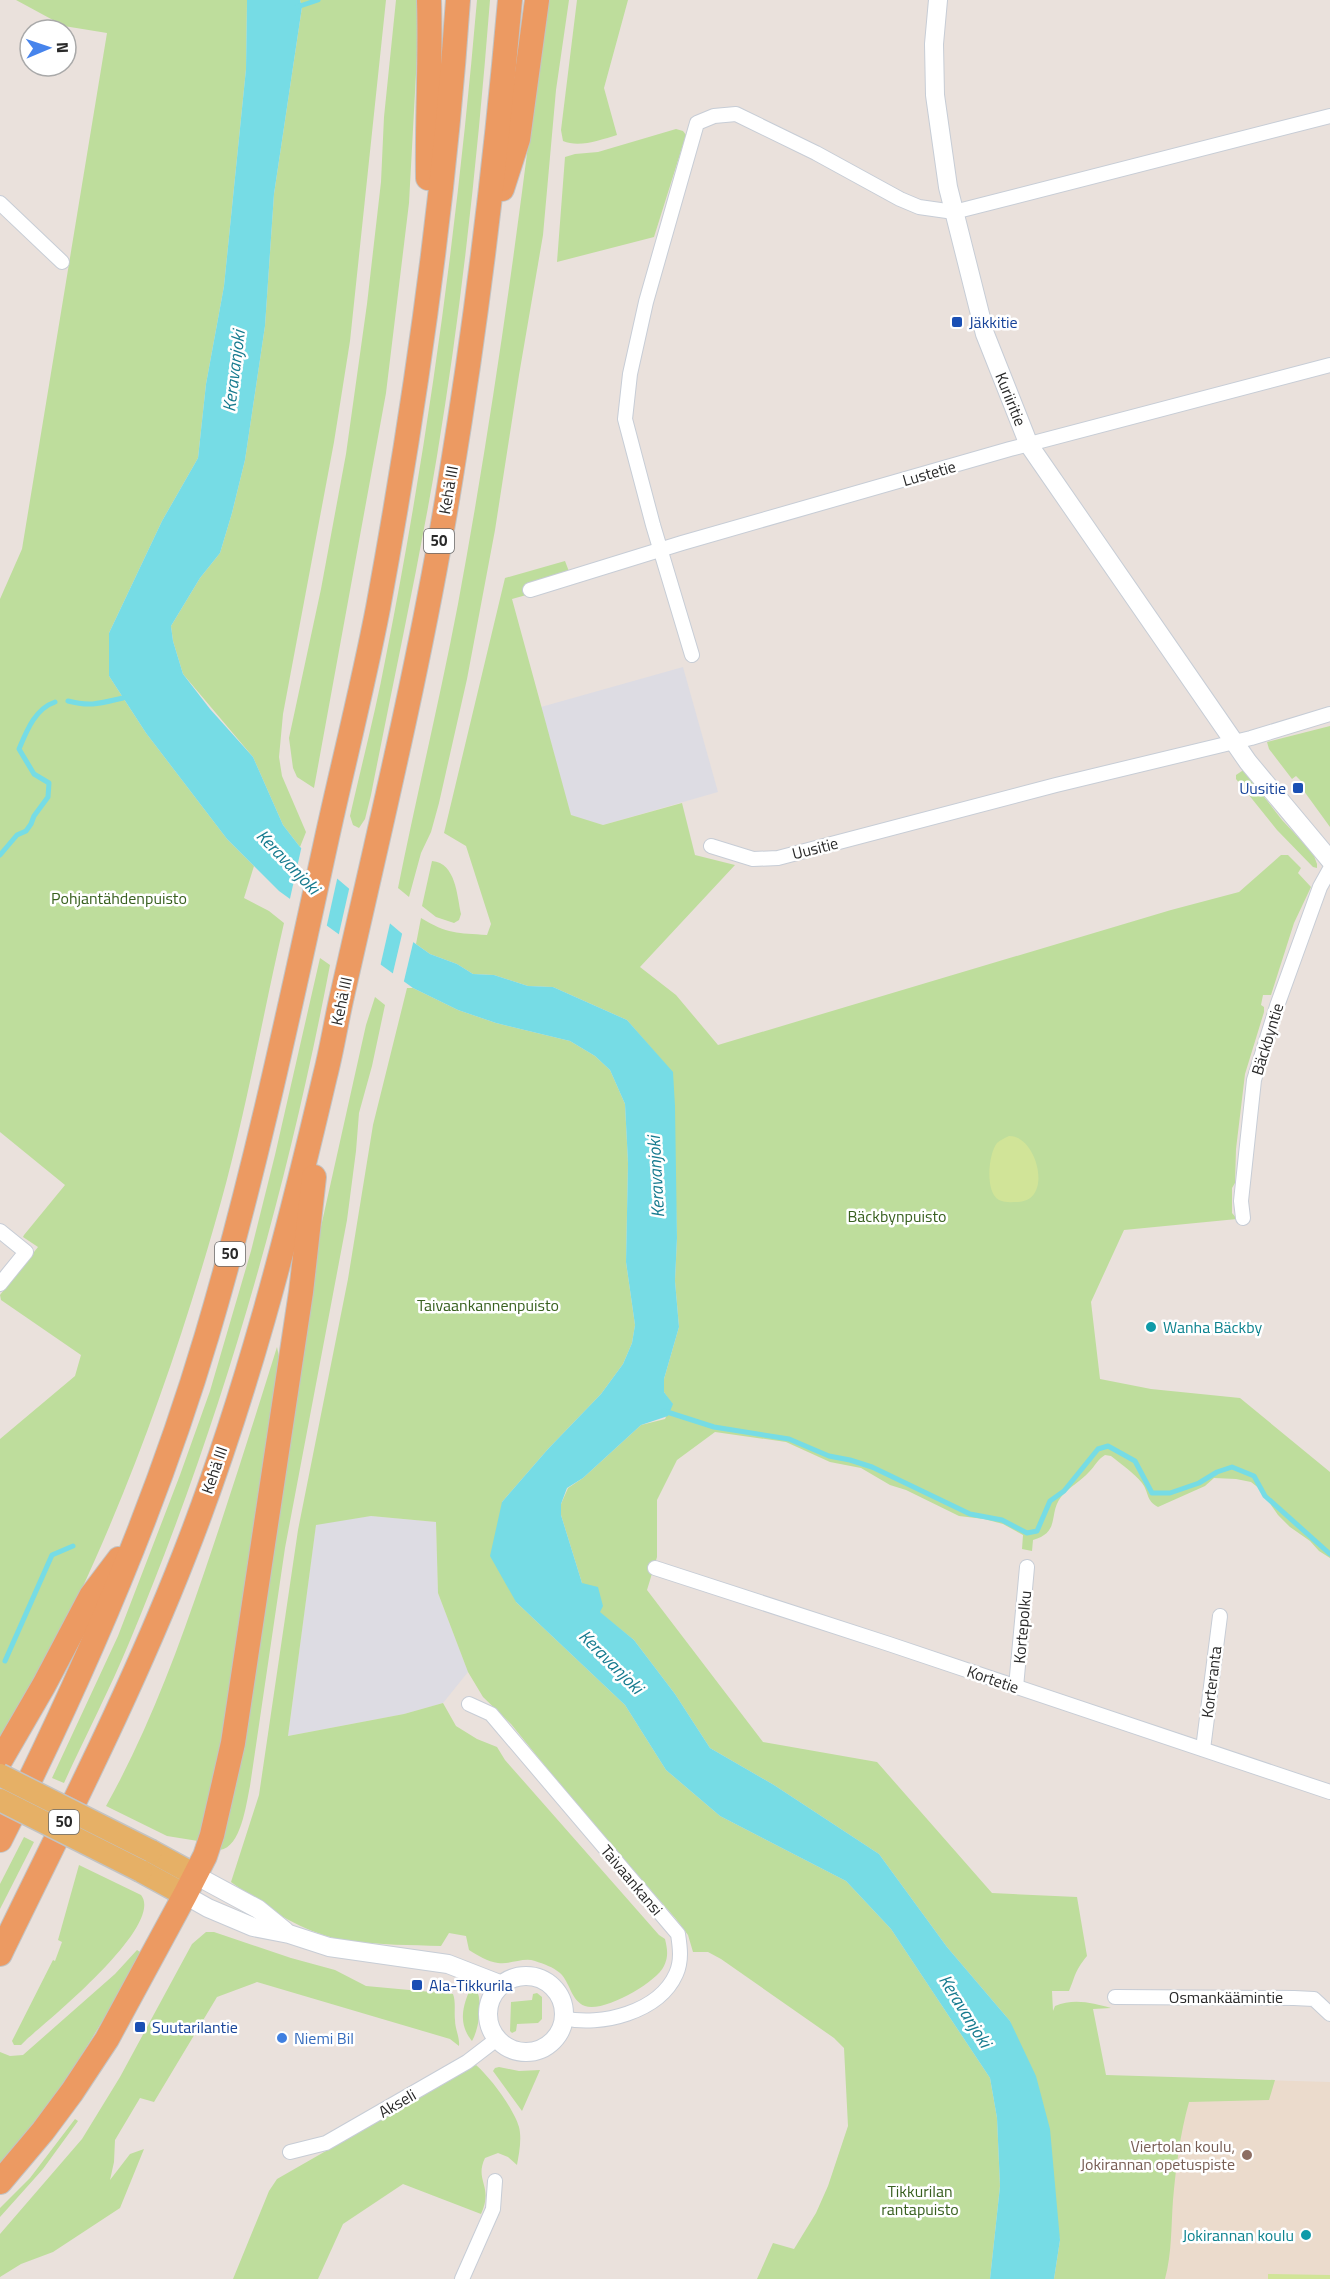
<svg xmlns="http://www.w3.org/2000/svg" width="1330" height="2279" viewBox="0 0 1330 2279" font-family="'Titillium Web',sans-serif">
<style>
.industrial{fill:#dddce3}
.education{fill:#ebdbcc}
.green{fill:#bedd9c}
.pitch{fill:#d1e498}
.water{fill:#76dce5}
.pier{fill:#eae1dc}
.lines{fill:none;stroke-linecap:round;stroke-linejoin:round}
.stream{stroke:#76dce5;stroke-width:5}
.minor-casing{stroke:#c7cdd6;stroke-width:16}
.tertiary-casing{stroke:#c7cdd6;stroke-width:20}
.primary-casing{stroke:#c3c3c3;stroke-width:25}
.trunk-casing{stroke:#c3c3c3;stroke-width:26}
.minor{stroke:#fff;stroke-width:14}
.tertiary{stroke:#fff;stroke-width:18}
.primary{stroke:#e6b066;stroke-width:22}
.trunk{stroke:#ec9a62;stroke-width:24}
.primary-bridge-casing{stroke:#c3c3c3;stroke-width:25;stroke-linecap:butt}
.primary-bridge{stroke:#e6b066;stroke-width:22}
.transit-dot{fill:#1a4fb4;stroke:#fff;stroke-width:2}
.culture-dot{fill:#0f9aa8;stroke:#fff;stroke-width:2}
.shop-dot{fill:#3f7fe0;stroke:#fff;stroke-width:2}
.education-dot{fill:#8d6e63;stroke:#fff;stroke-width:2}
.labels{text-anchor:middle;stroke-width:5;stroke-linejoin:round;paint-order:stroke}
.shield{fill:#fff;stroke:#696969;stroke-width:1.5}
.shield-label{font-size:15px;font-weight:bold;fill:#292929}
.transit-label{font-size:16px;fill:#164399;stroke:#fff;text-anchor:start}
.street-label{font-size:16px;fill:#292929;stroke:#fff}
.park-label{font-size:16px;fill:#38601f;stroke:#fff}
.culture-label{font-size:16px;fill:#0d838f;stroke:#fff;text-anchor:start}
.shop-label{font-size:16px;fill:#366cbe;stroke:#fff;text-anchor:start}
.education-label{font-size:16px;fill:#785e54;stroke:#fff;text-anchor:end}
.water-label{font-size:18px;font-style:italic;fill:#177b8f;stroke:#fff}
</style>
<rect width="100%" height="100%" fill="#eae1dc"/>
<g class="industrial">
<polygon points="683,667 718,792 603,825 571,816 541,707"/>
<polygon points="371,1516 436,1522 438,1593 468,1672 443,1703 404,1714 288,1736 316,1524"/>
</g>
<polygon class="education" points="1183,2078 1330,2082 1330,2279 1137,2279"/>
<g class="green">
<path d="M16,0H247L246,69L224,286L206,384L198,458L162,521L109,633V676L146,733L227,839L254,866L244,898L269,911L284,923C261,1023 244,1124 215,1223C172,1374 114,1534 40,1673C28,1696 13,1717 0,1739V1439L75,1376L81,1355L1,1300L0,1295L38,1247L23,1237L24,1235L65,1185L0,1132V599L22,549L107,33L64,26Z"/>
<polygon points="300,0 386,0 350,341 334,442 283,714 279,757 282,776 306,832 300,847 283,825 253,757 183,674 173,641 171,626 200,578 220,553 232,513 245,460 265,326 274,194 302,7"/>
<polygon points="396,0 420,0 409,203 386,393 314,788 297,777 293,768 289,738 321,589 346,454 367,304 381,182 384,117"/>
<path d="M477,0H490C478,153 462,305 437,456C418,569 393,682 371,795L365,819L359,828L353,825L350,816C362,763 376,710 386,656C429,439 458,220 477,0Z"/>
<path d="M546,0H569L556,90L543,235L519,375L495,530L467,679L439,803L431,832L421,853L409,897L398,888C417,793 440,699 458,604C495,404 522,202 546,0Z"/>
<path d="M577,0H628L604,88L617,135C600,140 579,148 563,141L561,130Z"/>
<polygon points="676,129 683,131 686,135 654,237 557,262 565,157 575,154 598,152"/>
<path d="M565,561L573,582L512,599L571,815L603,825L682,803L695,855L735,865L640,967L676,995L718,1045L1171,910L1239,892L1281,855H1288L1301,868L1298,873L1311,887L1294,923L1271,995H1263L1261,1005L1264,1007V1012L1245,1074L1236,1149L1235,1183L1232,1188V1213L1237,1219L1124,1230L1091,1302L1100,1379L1151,1389L1240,1398L1330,1472V1558L1319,1551L1310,1541L1290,1527L1278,1515L1260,1489L1251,1482L1236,1479L1214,1478L1205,1486L1158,1507C1146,1501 1149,1492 1142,1483C1134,1473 1121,1464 1111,1456L1105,1455C1098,1459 1095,1466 1089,1472C1081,1481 1069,1487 1061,1497C1048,1514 1061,1532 1033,1540L1032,1551L1022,1549L1023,1535L1003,1524L984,1519L959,1516L906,1490L890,1485L861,1468L830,1462L786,1442L715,1432L677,1460L657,1500V1557L647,1590L763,1742L877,1762L992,1893L1077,1897L1087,1956C1074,1972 1076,1975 1069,1991H1052L1053,2011L1055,2006C1074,1998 1093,2003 1111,2008L1093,2009L1106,2075L1275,2080L1269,2100L1189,2102C1180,2134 1176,2167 1173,2200C1171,2227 1172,2253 1165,2279H1054L1060,2240L1010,2021L947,1947L879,1854L774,1785L710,1748L675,1694L634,1640L599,1612L582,1583L561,1515V1504L568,1488L583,1478L641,1425L665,1419L672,1404L664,1392V1379L679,1327L675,1281L677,1238L672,1072L627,1020L553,987L528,986L494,975L473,974L457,964L430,954L416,944L421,918C447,934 458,933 487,935L491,924L466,846L444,833L505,578Z"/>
<polygon points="1330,726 1330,827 1301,787 1304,784 1296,776 1292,779 1269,749 1267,742"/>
<polygon points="1242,771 1244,771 1282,820 1313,853 1317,864 1317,868 1313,867 1277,830 1236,779 1236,775"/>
<path d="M432,861C456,863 457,896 461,914L459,920L454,923L436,917L422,906Z"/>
<path d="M320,958L330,965C286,1196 220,1425 129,1643C109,1691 85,1737 64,1783L52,1778L118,1636L180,1475L210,1391L251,1251L275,1155Z"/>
<path d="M407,988H413L458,1010L496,1023L570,1041L595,1056L610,1070L625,1104L628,1163L626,1262L635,1325L632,1343L623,1364L601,1394L548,1449L502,1502L516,1602L625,1705L666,1770L720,1816L846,1881L891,1929L990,2078L997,2118L1000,2186L990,2279H757L773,2243L794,2249L816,2213L828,2186L848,2126L844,2048L834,2038L721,1959L708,1952H693L688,1935L676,1919L580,1809L511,1724L483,1697L468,1672L438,1593L436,1522L371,1516L316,1525L288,1736L404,1714L443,1703L456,1726L477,1739L497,1747L505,1760L659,1935L665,1939C667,1948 669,1956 664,1966C656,1983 603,2013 585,2006C571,2001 570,1982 560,1973C553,1967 544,1964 535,1961C523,1957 510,1965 498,1963C488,1962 477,1955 469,1950L466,1936L449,1933L441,1946C411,1945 380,1945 349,1941C306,1935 265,1907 231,1882L259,1795L298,1530L348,1279L373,1125Z"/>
<path d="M375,997L385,1005L372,1066L359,1113L356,1151L347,1220L285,1548L250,1786C246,1805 241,1847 220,1850L314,1258L366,1025Z"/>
<path d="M277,1347L279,1357L220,1757L198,1841L167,1836L106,1806C147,1733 176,1655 203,1576C229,1500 253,1424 277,1347Z"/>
<polygon points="24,1837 34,1842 0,1909 0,1884"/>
<path d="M79,1865L141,1895C165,1925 50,2019 27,2039L21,2045H14L12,2041L53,1960L55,1961L62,1942L58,1940Z"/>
<path d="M206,1932H214L291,1958L335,1970L366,1986L453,1994C456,2002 454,2012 455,2020C455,2029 460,2038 459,2046L450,2039L257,1982L217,1997L154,2102L140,2098L115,2140L114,2162L110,2180L130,2154L144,2149L120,2208L53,2252L21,2264L0,2277V2234L82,2139L120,2077L192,1944Z"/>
<polygon points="137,1950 140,1952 122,1989 64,2084 0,2169 0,2052 10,2056 23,2055 115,1974"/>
<path d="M472,1985L476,1988C483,2001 479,2029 472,2041C457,2023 463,2004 472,1985Z"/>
<polygon points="537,1993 542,1997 542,2019 538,2023 517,2024 516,2031 512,2033 510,2031 511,2002 532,2000 533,1994"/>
<path d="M476,2065C490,2077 514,2109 519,2127C522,2139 519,2154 517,2165L508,2157L498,2153L485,2158C474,2181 494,2186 481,2214L403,2184L343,2224L318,2279H233L269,2191L277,2179Z"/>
<polygon points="499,2067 519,2071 540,2070 522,2111 493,2071 495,2068"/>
<polygon points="75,2119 78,2121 43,2169 0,2217 0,2208 30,2178"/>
</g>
<g class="pitch">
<path d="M1009,1136C1037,1135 1054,1201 1018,1202C1012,1202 1005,1203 999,1200C985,1193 988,1154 997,1143C1000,1140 1005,1138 1009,1136Z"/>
<polygon points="1268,2274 1330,2275 1330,2279 1268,2279"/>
</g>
<polygon class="water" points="247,0 300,0 302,7 274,194 265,326 245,460 232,513 220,553 200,578 171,626 173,641 183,674 210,709 253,757 283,825 300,847 406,937 430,954 457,964 473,974 494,975 528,986 553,987 627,1020 673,1072 675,1106 677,1238 675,1281 679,1327 664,1379 664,1392 673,1404 668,1416 641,1425 583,1478 567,1488 561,1504 561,1515 582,1583 598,1587 603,1606 600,1612 634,1640 675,1694 710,1748 774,1785 879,1854 947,1947 1010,2021 1036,2076 1050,2129 1060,2240 1054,2279 990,2279 1000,2186 997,2118 990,2078 891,1929 846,1881 720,1816 666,1770 625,1705 516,1602 490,1556 502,1502 548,1449 601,1394 623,1364 632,1343 635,1325 626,1262 628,1163 625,1104 610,1070 595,1056 570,1041 496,1023 458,1010 413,988 279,891 227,839 146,733 109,676 109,633 162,521 198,458 206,384 224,286 246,69"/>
<g class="pier">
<polygon points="302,845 338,875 326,929 289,903"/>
<polygon points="350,885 391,919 380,967 338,938"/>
<polygon points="403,930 414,939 403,985 392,977"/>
</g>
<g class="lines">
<g class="stream">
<polyline points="297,7 318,0"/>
<path d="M68,701C91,707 101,703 123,698"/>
<path d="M0,855L17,835L26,831L31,824L34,816L48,797L49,783L34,774L19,749C27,730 35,709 55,702"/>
<polyline points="664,1411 714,1427 789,1439 829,1456 850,1460 872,1467 970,1514 1002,1520 1027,1533 1037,1531 1050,1501 1064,1491 1098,1449 1108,1446 1135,1461 1152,1493 1170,1493 1199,1483 1217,1472 1232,1467 1254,1476 1265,1496 1330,1554"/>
<polyline points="5,1661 52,1555 73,1546"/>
</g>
<defs>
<g id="minor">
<polyline points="0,203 62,262"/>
<polyline points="530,590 682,543 1010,449 1330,365"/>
<polyline points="692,655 653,525 625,419 630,374 646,302 697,123 714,116 736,114 816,153 900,199 919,207 954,212 1330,116"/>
<polyline points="711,846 753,859 778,858 1056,785 1251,738 1330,714"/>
<polyline points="1243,1218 1241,1201 1254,1080 1277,1006 1320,887 1330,869"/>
<polyline points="0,1231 26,1252 0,1284"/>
<polyline points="655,1568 889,1644 1330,1792"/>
<polyline points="1016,1687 1027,1567"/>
<path d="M469,1704L491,1714L678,1934C680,1947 682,1961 676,1974C659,2012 601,2027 563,2018"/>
<polyline points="1203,1749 1220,1616"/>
<polyline points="1115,1997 1294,1998 1314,1999 1330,2014"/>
<polyline points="290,2152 326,2143 467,2062 497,2039"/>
<polyline points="462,2279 493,2209 495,2181"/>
</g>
<g id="tertiary">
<polyline points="938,0 934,44 935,95 948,187 985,334 1029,445 1248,762 1330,860"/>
<polyline points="195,1875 258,1909 285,1931"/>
<polyline points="185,1895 208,1908 253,1927 289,1934 329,1947 448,1964 502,1985"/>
<circle cx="526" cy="2014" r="38"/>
</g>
<g id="primary">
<polyline points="151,1851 195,1875"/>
<polyline points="141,1871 185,1895"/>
</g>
<g id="trunk">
<path d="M428,178C427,119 431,59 429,0"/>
<polyline points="502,189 518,139 537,0"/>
<polyline points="0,1761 44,1685 91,1596 119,1559"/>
<path d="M0,1840C82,1678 155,1510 207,1335C255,1173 290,1007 326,842C343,764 363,686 378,608C415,407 444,204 458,0"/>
<path d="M0,1954C64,1822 131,1692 184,1556C245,1401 287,1238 325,1076C332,1049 336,1022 342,996C381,823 423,651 451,476C477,318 496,160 510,0"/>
<polyline points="0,2182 43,2131 72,2092 107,2039 185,1895 205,1856 212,1835 233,1743 301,1292 314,1177"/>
</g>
</defs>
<use href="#minor" class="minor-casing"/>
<use href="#tertiary" class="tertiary-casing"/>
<use href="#primary" class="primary-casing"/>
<use href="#trunk" class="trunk-casing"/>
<use href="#minor" class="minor"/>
<use href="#tertiary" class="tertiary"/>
<use href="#primary" class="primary"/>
<use href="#trunk" class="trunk"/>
<defs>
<g id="primary-bridge">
<polyline points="0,1775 151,1851"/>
<polyline points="0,1800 141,1871"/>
</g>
</defs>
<use href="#primary-bridge" class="primary-bridge-casing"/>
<use href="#primary-bridge" class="primary-bridge"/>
</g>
<g class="transit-dot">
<rect x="951" y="316" width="12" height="12" rx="3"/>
<rect x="1292" y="782" width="12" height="12" rx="3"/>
<rect x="411" y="1979" width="12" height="12" rx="3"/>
<rect x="134" y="2021" width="12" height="12" rx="3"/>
</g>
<g class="culture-dot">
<circle cx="1151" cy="1327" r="6"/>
<circle cx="1306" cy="2235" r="6"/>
</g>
<circle class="shop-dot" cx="282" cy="2038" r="6"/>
<circle class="education-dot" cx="1247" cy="2155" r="6"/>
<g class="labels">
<g class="shield">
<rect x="424" y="529" width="30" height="24" rx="4.5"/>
<rect x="215" y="1242" width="30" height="24" rx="4.5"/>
<rect x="49" y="1810" width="30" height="24" rx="4.5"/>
</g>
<g class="shield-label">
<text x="439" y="546">50</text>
<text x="230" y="1259">50</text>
<text x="64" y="1827">50</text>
</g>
<g class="transit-label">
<text x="969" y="328">Jäkkitie</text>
<text x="1286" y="794" text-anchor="end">Uusitie</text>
<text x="429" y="1991">Ala-Tikkurila</text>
<text x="152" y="2033">Suutarilantie</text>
</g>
<g class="street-label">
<text transform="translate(1011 399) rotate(68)" y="6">Kuriiritie</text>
<text transform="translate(929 473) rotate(-16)" y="6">Lustetie</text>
<text transform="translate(448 490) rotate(-80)" y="6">Kehä III</text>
<text transform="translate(815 848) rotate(-14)" y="6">Uusitie</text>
<text transform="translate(341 1001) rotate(-78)" y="6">Kehä III</text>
<text transform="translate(1267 1039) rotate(-73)" y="6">Bäckbyntie</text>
<text transform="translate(214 1470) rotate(-71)" y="6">Kehä III</text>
<text transform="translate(1022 1627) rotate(-85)" y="6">Kortepolku</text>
<text transform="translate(993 1679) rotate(19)" y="6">Kortetie</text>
<text transform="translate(1211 1682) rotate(-83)" y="6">Korteranta</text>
<text transform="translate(632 1880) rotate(50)" y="6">Taivaankansi</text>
<text x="1226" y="2003">Osmankäämintie</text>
<text transform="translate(397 2103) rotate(-30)" y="6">Akseli</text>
</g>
<g class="park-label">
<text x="119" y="904">Pohjantähdenpuisto</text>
<text x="897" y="1222">Bäckbynpuisto</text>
<text x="488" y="1311">Taivaankannenpuisto</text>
<text x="920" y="2197">Tikkurilan<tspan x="920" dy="18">rantapuisto</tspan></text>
</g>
<g class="culture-label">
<text x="1163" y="1333">Wanha Bäckby</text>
<text x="1294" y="2241" text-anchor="end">Jokirannan koulu</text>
</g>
<g class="shop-label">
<text x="294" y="2044">Niemi Bil</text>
</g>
<g class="education-label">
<text x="1235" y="2152">Viertolan koulu,<tspan x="1235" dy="18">Jokirannan opetuspiste</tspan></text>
</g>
<g class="water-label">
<text transform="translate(234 371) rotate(-83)" y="6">Keravanjoki</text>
<text transform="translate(288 862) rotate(46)" y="6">Keravanjoki</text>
<text transform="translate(656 1177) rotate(-93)" y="6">Keravanjoki</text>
<text transform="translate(611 1662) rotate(45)" y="6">Keravanjoki</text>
<text transform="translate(965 2011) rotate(58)" y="6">Keravanjoki</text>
</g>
</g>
<g transform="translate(48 48) rotate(88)"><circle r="28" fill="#ffffff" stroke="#a9a9a9" stroke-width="1.5"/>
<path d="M0-4.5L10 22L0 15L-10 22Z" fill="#4784ec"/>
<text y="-9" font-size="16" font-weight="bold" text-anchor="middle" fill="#292929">N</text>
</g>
</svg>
